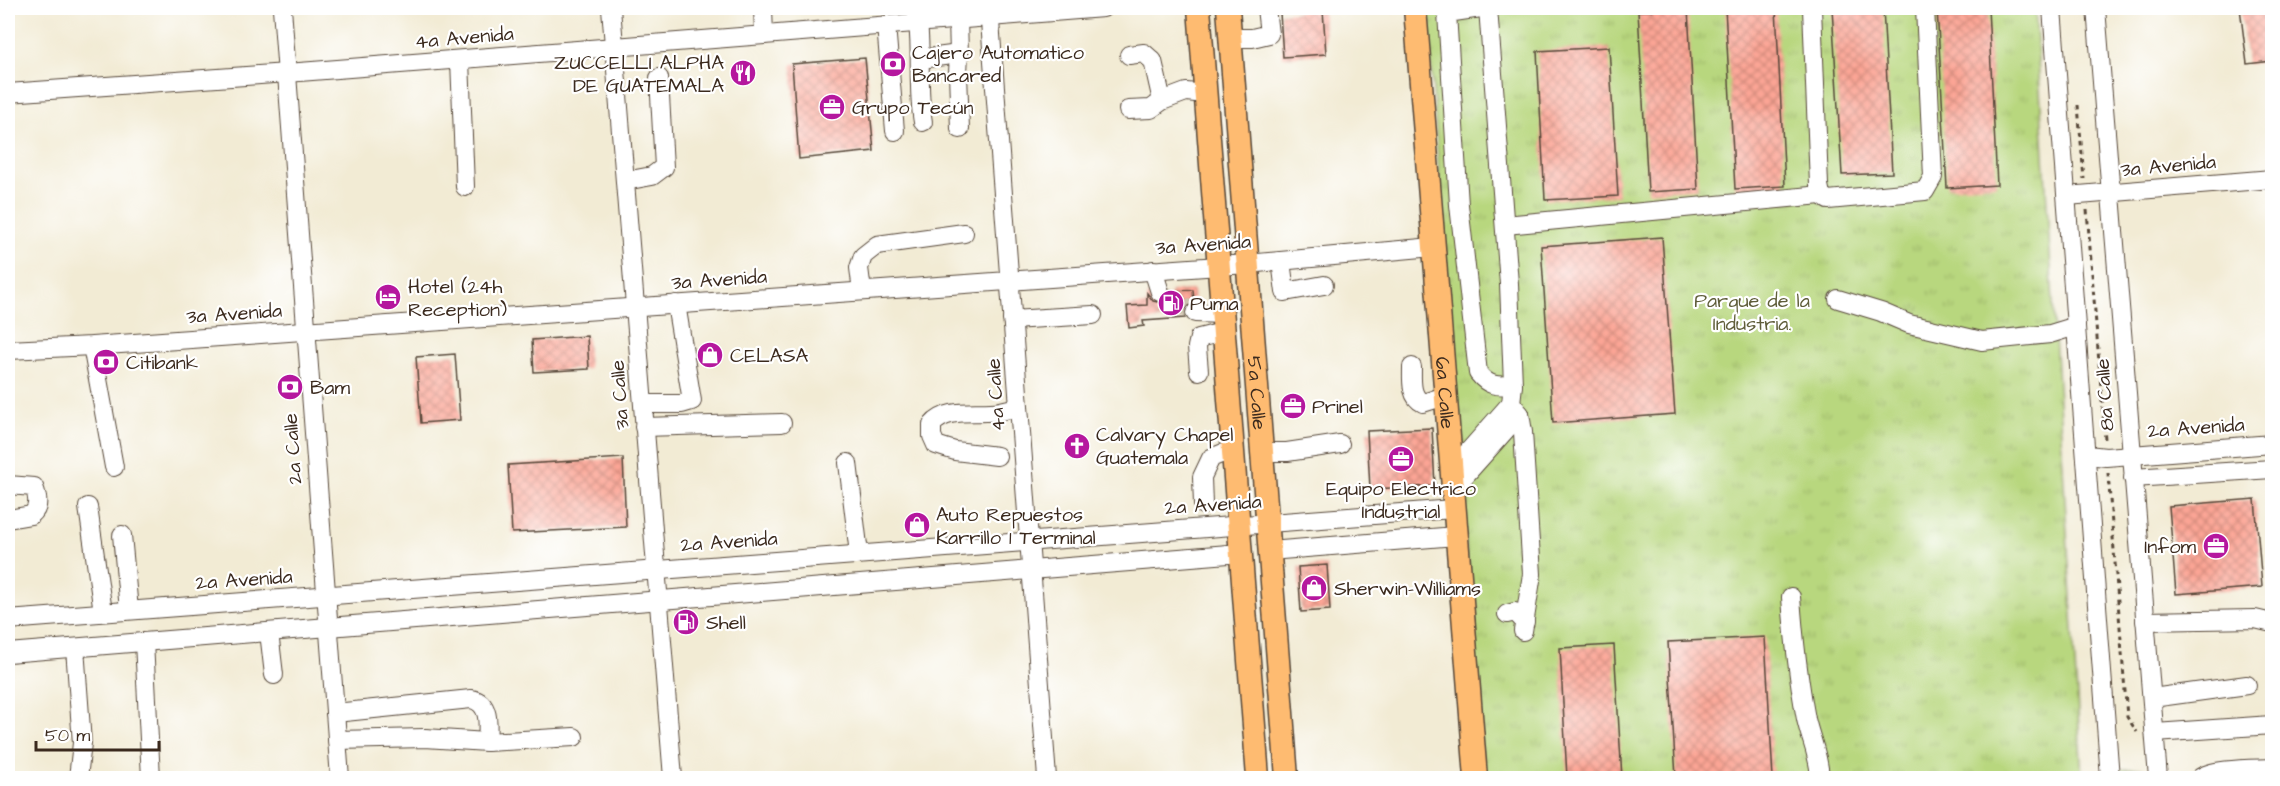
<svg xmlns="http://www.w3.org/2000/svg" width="2280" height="786" viewBox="0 0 2280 786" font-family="'Architects Daughter',sans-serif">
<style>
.grass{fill:url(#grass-tufts);stroke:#7a804e;stroke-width:1.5}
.building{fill:url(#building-cross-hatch)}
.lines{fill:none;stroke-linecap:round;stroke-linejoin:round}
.minor-tunnel{stroke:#cdc4b0;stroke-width:18;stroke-dasharray:18 9;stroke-linecap:butt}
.minor-casing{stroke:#564739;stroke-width:20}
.major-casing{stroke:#564739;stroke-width:25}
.path{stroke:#564739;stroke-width:3;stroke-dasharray:4.5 4.5;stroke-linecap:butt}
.minor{stroke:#fff;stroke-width:18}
.major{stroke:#febb71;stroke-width:22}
.labels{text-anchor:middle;stroke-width:4.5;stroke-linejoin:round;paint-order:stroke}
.street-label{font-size:20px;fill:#3b2a1e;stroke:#fff}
.poi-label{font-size:20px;fill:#3b2a1e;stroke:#fff;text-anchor:start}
.park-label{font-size:20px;fill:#605e3b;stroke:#fff}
</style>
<defs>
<pattern id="grass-tufts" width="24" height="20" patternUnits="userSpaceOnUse" patternTransform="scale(1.5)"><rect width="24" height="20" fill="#b8d77e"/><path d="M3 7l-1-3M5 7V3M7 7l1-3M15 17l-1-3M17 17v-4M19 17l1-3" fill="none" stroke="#9fb96c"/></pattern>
<pattern id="building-cross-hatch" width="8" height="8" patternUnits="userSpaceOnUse" patternTransform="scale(1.5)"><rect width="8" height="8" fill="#fca595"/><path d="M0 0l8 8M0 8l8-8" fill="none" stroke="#cd8779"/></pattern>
</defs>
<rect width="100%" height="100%" fill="#fff"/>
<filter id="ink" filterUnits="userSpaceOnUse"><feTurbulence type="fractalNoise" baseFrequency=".0167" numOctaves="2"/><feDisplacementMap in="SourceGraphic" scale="12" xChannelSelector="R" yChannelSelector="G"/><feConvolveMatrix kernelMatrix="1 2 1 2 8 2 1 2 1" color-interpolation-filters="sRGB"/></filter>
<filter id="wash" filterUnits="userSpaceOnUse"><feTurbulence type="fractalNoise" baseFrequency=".008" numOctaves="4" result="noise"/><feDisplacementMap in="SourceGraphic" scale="24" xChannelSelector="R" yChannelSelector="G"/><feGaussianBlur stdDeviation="1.35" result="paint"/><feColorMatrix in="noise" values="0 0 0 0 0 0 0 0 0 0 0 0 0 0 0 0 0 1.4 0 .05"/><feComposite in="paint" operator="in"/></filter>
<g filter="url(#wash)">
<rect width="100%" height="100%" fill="#f2ebd4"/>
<g class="grass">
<polygon points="1427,8 2035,8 2082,778 1483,778"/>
<polygon points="2142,768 2143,778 2117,778 2116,770"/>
</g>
<g id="blocks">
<g class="building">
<polygon points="1725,8 1776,8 1785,186 1735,189"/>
<polygon points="1832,8 1883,8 1892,173 1842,175"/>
<polygon points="1937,8 1988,8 1997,185 1947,188"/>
<polygon points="2240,8 2272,8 2272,61 2247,64"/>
<polygon points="1688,9 1698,189 1648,192 1638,11"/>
<polygon points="1323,10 1326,54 1283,57 1280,13"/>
<polygon points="1609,47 1618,196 1545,200 1537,51"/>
<polygon points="865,58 874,151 799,159 792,64"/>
<polygon points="1662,237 1675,414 1553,423 1541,246"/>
<polygon points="1193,290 1194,302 1185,308 1185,318 1143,321 1144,326 1129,328 1127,306 1147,305 1147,293 1153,301 1163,303 1169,299 1171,291"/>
<polygon points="587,336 589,369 534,372 532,340"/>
<polygon points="455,354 460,420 421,423 416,357"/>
<polygon points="1432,428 1435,486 1370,489 1367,431"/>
<polygon points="623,458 626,527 512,533 508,465"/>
<polygon points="2255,499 2262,587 2176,594 2169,506"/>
<polygon points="1327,565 1330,610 1301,612 1298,567"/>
<polygon points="1765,637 1773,778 1676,778 1668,642"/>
<polygon points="1614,645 1622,778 1567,778 1560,648"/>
</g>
</g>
</g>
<g filter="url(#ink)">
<use href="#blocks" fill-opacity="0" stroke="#564739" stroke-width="1.5"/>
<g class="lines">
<polyline class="minor-tunnel" points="1160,292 1195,313"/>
<defs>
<g id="minor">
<polyline points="282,8 340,778"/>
<polyline points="611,8 673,778"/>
<polyline points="763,8 764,35"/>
<polyline points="989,8 1047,778"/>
<path d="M1481,8L1447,13L1459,205L1478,373C1489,387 1497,386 1513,385"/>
<polyline points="1812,8 1819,185 1821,195 1828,200 1925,191 1933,177 1925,8"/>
<polyline points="2052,8 2110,778"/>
<polyline points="2096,8 2158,778"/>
<polyline points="958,19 959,54"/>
<path d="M918,23C922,56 917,89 923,122"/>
<polyline points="886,25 895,131"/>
<polyline points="1230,38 1252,38 1269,34 1266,8"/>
<polyline points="1129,55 1144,53 1153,61 1162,101"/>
<polyline points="921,59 959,54 958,73 960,129"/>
<polyline points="460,60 465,187"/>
<polyline points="8,93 287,73 1103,8"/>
<polyline points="1128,110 1151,109 1162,101 1186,92 1206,94"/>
<polyline points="625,181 652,176 664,167 659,78"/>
<polyline points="2067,196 2272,179"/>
<polyline points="1505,225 1821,195"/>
<polyline points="1281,261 1285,292 1324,285"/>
<polyline points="1153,270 1160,292"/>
<polyline points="862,291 859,268 863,256 877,245 964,233"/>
<polyline points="1838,299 1881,312 1909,324 1982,341 2050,334 2076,326"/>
<polyline points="1195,313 1223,314"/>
<polyline points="1012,320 1093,315"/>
<polyline points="92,346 114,467"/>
<polyline points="8,350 92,346 1247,264 1433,247"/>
<path d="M1412,367C1412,380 1410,397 1423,403L1445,396"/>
<polyline points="1199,371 1197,347 1199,338 1223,332"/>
<polyline points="1511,403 1520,414 1523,432 1532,574 1523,631"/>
<polyline points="643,404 682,404 692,401 676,304"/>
<polyline points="644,427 782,423"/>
<polyline points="1261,452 1287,452 1340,444"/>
<polyline points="2087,455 2106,457 2272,444"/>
<path d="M997,456L955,451L936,445L932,436V425C947,406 978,415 1000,411C1006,410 1012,408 1019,407"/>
<polyline points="848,463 859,554"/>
<polyline points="1451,471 1511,403 1513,385 1509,284 1488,8"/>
<polyline points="2133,478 2272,469"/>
<path d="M8,485L34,487C38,497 40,508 31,515L8,519"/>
<polyline points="1452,490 1520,414"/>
<polyline points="1203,505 1202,477 1211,458 1233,449"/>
<polyline points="88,507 103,612"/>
<polyline points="122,535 129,610"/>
<polyline points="1269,551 1456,536"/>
<path d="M1791,597C1794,640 1798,677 1806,719C1811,741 1819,755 1820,778"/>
<polyline points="1507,614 1515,612 1525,622"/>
<polyline points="8,620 1453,509"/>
<polyline points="2145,621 2255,619 2272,623"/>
<polyline points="269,632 274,675"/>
<polyline points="144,642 151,778"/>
<polyline points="75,648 82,743 78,778"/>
<polyline points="8,653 1241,553"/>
<polyline points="2152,698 2247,685"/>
<path d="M335,713L471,699C491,702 488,727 487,742L425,738L337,740"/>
<polyline points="2155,733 2272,725"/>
<polyline points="487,742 574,737"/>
<path d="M2200,778C2212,768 2255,769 2272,768"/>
</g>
<g id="major">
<polyline points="1199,8 1258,778"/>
<path id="s1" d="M1228,8L1287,778"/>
<path id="s2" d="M1415,8L1476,778"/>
</g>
</defs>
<use href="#minor" class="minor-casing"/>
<use href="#major" class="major-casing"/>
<g class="path">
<polyline points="2078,105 2084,179"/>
<polyline points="2087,210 2105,439"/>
<polyline points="2108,473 2127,717 2137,732"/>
</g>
<use href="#minor" class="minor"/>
<use href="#major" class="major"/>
</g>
</g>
<defs>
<symbol id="bank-disc" viewBox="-11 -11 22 22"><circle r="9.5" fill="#b5179e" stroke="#fff"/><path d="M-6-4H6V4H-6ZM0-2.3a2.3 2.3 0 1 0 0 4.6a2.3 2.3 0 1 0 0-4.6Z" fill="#fff"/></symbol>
<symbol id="restaurant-disc" viewBox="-11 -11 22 22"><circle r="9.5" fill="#b5179e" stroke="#fff"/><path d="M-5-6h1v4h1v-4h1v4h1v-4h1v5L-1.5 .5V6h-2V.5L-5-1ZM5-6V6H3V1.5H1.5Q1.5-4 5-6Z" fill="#fff"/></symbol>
<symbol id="office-disc" viewBox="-11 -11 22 22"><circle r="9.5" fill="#b5179e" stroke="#fff"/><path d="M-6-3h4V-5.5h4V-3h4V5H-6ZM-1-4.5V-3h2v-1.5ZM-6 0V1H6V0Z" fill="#fff"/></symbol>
<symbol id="hotel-disc" viewBox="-11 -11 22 22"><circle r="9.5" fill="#b5179e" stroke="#fff"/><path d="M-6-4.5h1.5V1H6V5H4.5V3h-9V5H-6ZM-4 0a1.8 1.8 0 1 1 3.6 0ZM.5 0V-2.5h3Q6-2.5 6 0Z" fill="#fff"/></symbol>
<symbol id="fuel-disc" viewBox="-11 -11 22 22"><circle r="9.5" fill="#b5179e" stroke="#fff"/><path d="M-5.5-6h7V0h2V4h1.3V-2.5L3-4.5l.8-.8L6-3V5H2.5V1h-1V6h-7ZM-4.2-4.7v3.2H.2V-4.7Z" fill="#fff"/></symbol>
<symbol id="shop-disc" viewBox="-11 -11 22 22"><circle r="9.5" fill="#b5179e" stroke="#fff"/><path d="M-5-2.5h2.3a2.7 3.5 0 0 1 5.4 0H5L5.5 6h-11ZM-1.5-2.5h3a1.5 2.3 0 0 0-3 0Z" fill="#fff"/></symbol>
<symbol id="church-disc" viewBox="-11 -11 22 22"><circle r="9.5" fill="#b5179e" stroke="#fff"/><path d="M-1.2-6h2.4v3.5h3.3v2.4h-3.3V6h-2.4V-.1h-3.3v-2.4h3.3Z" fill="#fff"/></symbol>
</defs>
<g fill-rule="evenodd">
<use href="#bank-disc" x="878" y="49" width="30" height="30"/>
<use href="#restaurant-disc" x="728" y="58" width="30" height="30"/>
<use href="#office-disc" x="817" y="92" width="30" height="30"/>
<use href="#hotel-disc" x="373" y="282" width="30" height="30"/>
<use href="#fuel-disc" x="1156" y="288" width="30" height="30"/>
<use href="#shop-disc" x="695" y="340" width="30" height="30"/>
<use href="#bank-disc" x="91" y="347" width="30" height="30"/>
<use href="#bank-disc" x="275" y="372" width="30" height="30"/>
<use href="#office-disc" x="1278" y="391" width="30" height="30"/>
<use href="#church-disc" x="1062" y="431" width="30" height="30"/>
<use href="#office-disc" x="1386" y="444" width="30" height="30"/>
<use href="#shop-disc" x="902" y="510" width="30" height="30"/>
<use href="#office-disc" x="2201" y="531" width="30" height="30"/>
<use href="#shop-disc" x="1299" y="573" width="30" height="30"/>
<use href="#fuel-disc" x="671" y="607" width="30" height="30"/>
</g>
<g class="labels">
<g class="street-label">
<text transform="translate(464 37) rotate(-5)" y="7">4a Avenida</text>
<text transform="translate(2168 165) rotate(-5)" y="7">3a Avenida</text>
<text transform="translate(1203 244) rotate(-4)" y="7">3a Avenida</text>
<text transform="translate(719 279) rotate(-4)" y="7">3a Avenida</text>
<text transform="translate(234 313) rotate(-4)" y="7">3a Avenida</text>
<text dy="7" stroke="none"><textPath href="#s1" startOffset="386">5a Calle</textPath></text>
<text dy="7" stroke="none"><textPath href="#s2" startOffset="386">6a Calle</textPath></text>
<text transform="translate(619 395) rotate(-94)" y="7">3a Calle</text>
<text transform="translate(995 395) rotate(-94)" y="7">4a Calle</text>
<text transform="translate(2104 395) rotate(-94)" y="7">8a Calle</text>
<text transform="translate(2196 427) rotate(-4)" y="7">2a Avenida</text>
<text transform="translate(292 449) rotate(-94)" y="7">2a Calle</text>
<text transform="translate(1213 504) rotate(-4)" y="7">2a Avenida</text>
<text transform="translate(729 541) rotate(-4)" y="7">2a Avenida</text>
<text transform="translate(244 579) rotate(-4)" y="7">2a Avenida</text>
</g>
<g class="poi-label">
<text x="912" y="59">Cajero Automatico<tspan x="912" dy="23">Bancared</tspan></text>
<text x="724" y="69" text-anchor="end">ZUCCELLI ALPHA<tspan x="724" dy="23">DE GUATEMALA</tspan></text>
<text x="852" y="114">Grupo Tecún</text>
<text x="408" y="293">Hotel (24h<tspan x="408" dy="23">Reception)</tspan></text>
<text x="1190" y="310">Puma</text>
<text x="730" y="362">CELASA</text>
<text x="126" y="369">Citibank</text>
<text x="310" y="394">Bam</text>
<text x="1312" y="413">Prinel</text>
<text x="1096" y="441">Calvary Chapel<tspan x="1096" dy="23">Guatemala</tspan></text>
<text x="1401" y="495" text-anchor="middle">Equipo Electrico<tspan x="1401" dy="23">Industrial</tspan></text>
<text x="936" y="521">Auto Repuestos<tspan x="936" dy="23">Karrillo 1 Terminal</tspan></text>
<text x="2196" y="553" text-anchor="end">Infom</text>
<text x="1334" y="595">Sherwin-Williams</text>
<text x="706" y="629">Shell</text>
</g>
<g class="park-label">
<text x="1752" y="307">Parque de la<tspan x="1752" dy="23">Industria.</tspan></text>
</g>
</g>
<rect width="2280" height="786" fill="none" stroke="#fff" stroke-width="30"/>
<path d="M36 741v9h123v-9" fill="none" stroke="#3b2a1e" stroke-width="3"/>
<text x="45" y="741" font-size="18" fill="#3b2a1e" stroke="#ffffff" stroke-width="4.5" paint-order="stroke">50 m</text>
</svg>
